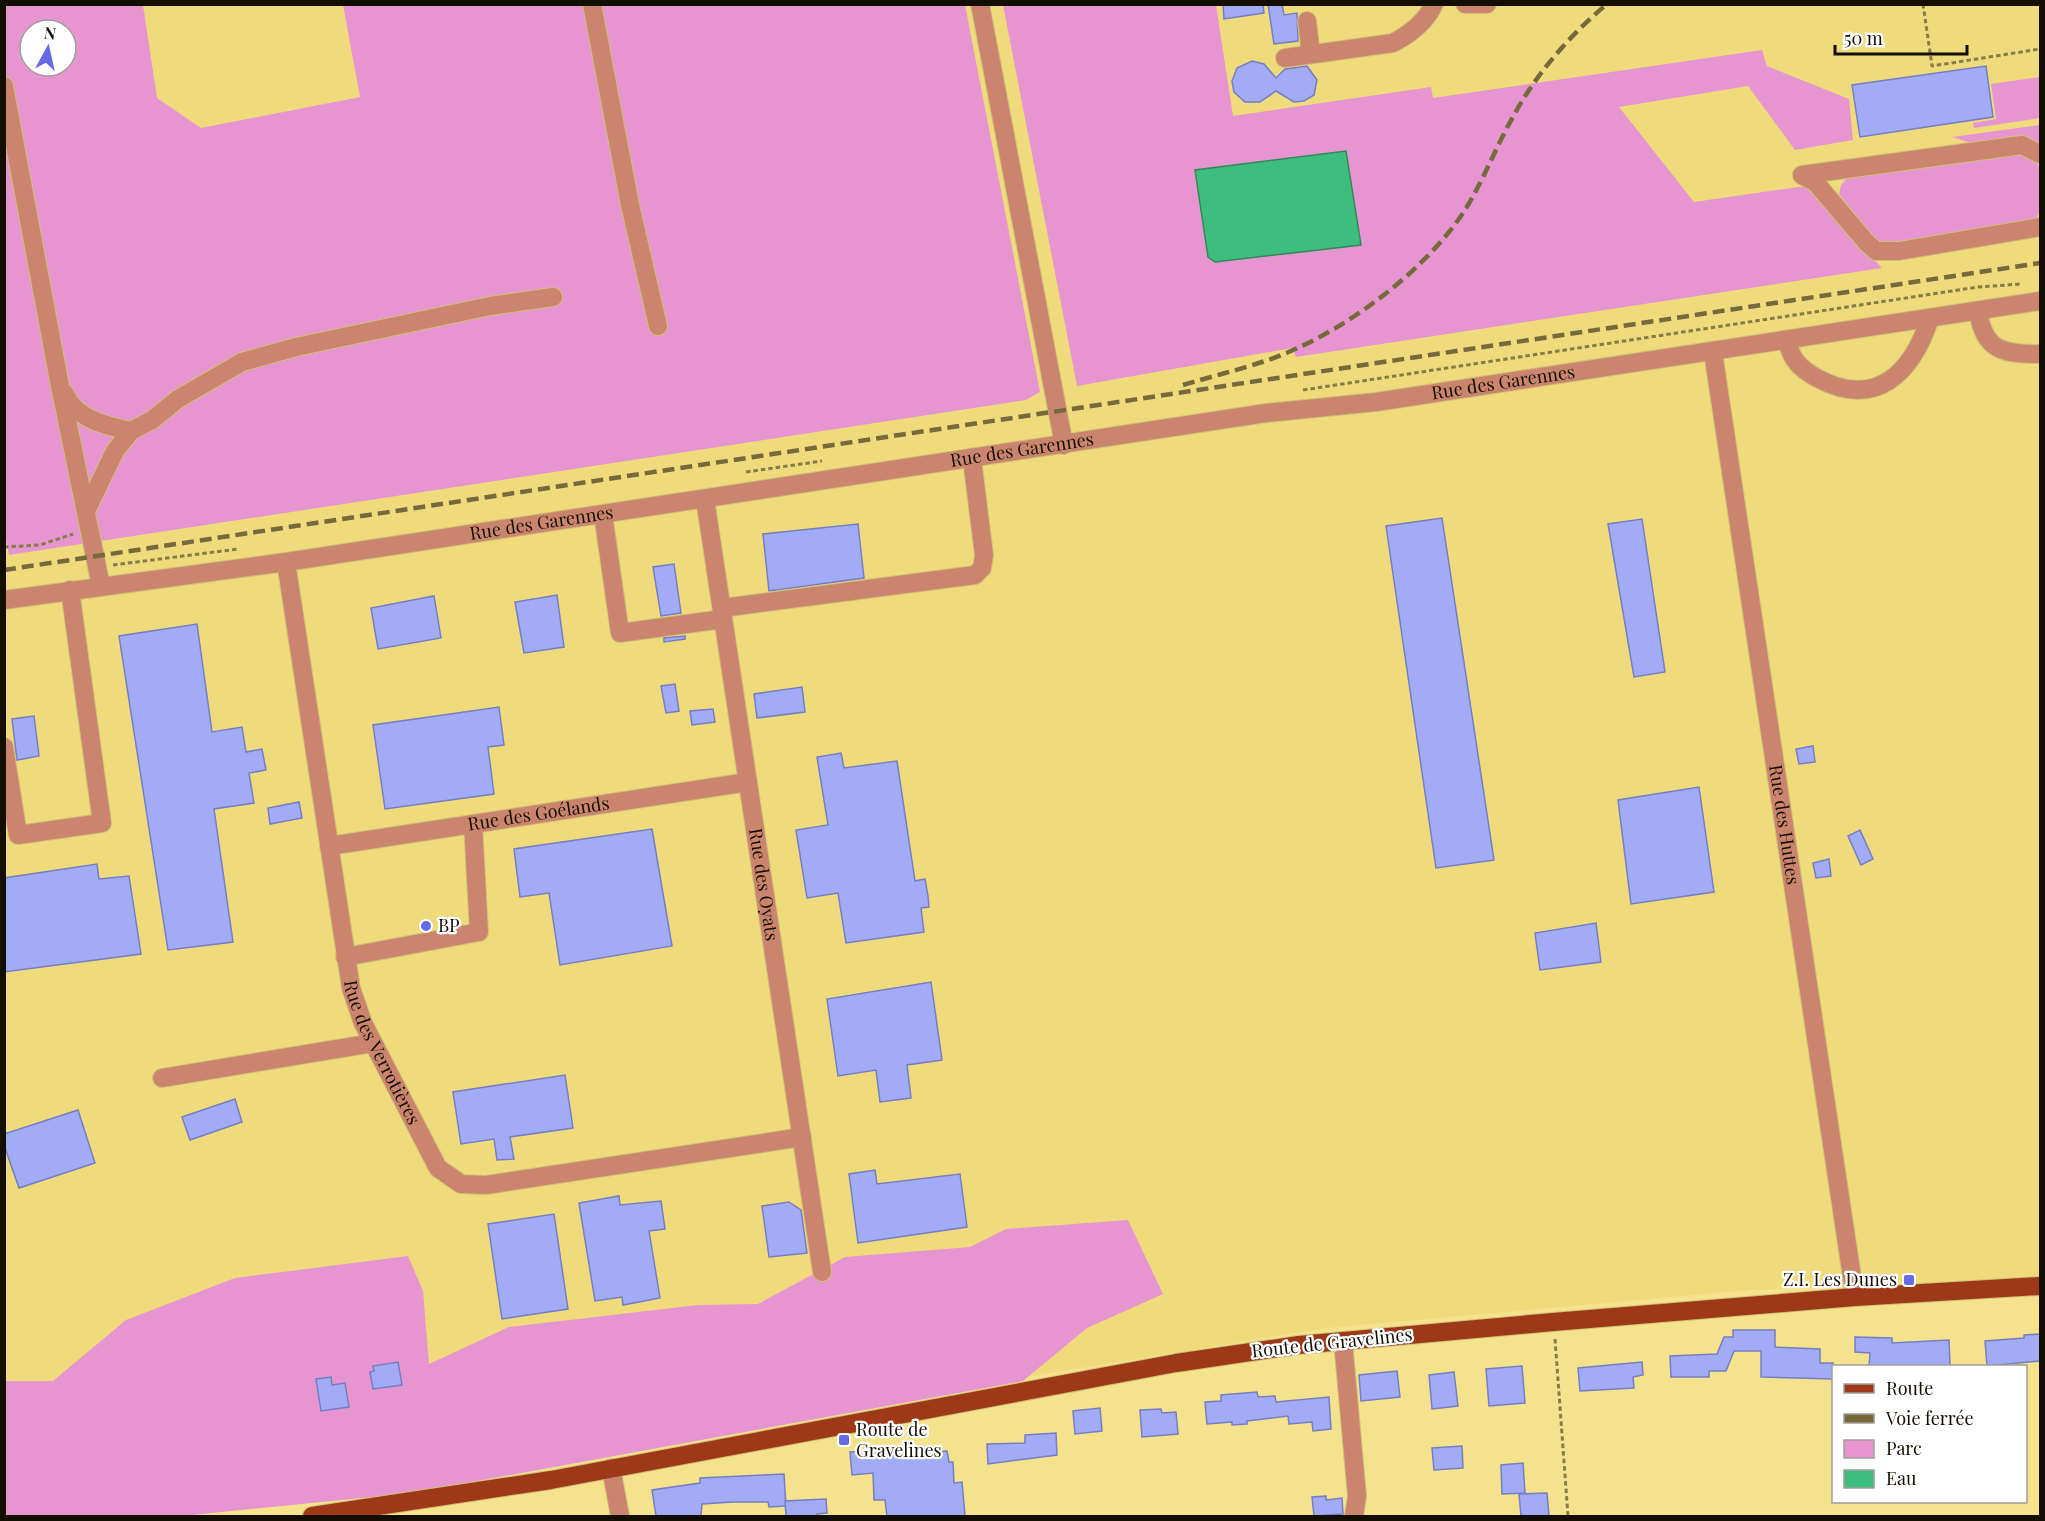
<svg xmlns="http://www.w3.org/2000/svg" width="2045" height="1521" viewBox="0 0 2045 1521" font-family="'Playfair Display',serif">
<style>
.built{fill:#efdb7c;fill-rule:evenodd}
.green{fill:#e795d1;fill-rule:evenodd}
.water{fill:#3dbe7e;stroke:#318958;stroke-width:1.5}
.building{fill:#a1abf6;stroke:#757ec4;stroke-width:1.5}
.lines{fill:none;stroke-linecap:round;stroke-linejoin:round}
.minor-casing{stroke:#d0c076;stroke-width:20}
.major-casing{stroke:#d0c076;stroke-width:20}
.path{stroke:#877b49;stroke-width:3;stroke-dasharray:4.5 3;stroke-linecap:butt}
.minor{stroke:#cb856f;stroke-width:18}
.major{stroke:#9d3918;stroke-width:18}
.rail{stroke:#766a3d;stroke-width:4.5;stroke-dasharray:12 6;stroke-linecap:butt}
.poi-dot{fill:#666be4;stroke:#fff;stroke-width:2}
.labels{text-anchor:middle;stroke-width:4.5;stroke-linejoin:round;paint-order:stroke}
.street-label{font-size:18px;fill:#140e00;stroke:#fff}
.poi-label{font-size:18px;fill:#140e00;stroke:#fff;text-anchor:start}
</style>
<rect width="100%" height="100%" fill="#f4e28d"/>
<path class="built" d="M5,5H2040V1278L1737,1291L1326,1328L663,1436L5,1502ZM30,30H66V66H30Z"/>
<g class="green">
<path d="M4,5H143L157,98L201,128L360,97L343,5H965L1040,392L1026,400L9,555L4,529ZM30,30H66V66H30Z"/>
<polygon points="1003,5 1216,5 1233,116 1431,87 1433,98 1762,50 1767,66 1849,99 1853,140 1795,150 1748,86 1619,107 1694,202 1805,186 1882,268 1296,357 1292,348 1077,386"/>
<polygon points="2040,77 2040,118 1974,128 1973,123 1996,119 1991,84"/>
<polygon points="2040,125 2040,147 1968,142 1952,137"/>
<path d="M2014,149C2020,152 2030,155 2035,160C2045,172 2043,207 2036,220L1888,246L1876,240L1839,194L1841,185L1849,176Z"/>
<polygon points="1128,1220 1163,1294 1087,1328 1023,1381 412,1493 182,1516 5,1516 5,1381 53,1381 126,1320 235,1278 408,1256 423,1291 429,1364 509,1327 698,1305 758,1304 845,1257 970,1247 1006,1229"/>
</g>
<polygon class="water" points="1346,151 1361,245 1215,262 1208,257 1195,170"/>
<g class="building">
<polygon points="1223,4 1263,4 1264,13 1224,19"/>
<polygon points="1268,4 1282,4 1284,15 1297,13 1298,41 1274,44"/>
<polygon points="1252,61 1264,64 1276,78 1285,69 1307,66 1317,80 1314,95 1304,101 1294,102 1276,91 1260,102 1245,102 1234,92 1232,81 1237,68"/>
<polygon points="1986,66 1993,117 1860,137 1852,85"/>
<polygon points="1442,518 1494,860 1436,868 1386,526"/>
<polygon points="1642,519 1665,672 1634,677 1608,524"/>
<polygon points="858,524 864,578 769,591 763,534"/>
<polygon points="674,564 681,613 661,616 653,567"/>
<polygon points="557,595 564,647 524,653 515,602"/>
<polygon points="434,596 441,638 378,649 371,608"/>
<polygon points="197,624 212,732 242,727 246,752 262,749 266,770 249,773 254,803 214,809 233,942 168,950 119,636"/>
<polygon points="685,636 685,639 664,642 664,638"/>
<polygon points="675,684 679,711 666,713 661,686"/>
<polygon points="802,687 805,712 757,718 754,694"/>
<polygon points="499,707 504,745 488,747 494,794 385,809 373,725"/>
<polygon points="713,709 715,722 692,725 690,711"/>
<polygon points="34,716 39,756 17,760 12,719"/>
<polygon points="1813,746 1815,762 1799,764 1796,749"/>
<polygon points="841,753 844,768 897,761 915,881 925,879 928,896 929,907 921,908 924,932 846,943 838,893 807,898 796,830 828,825 817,757"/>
<polygon points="1699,787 1714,892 1631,904 1618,800"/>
<polygon points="299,802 302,818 270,824 268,808"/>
<polygon points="652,829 672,946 560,965 549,893 520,897 514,849"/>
<polygon points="1860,830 1873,859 1861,865 1848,836"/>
<polygon points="1829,859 1831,876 1816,878 1813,863"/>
<polygon points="97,864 99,879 129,876 141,954 4,972 4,878"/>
<polygon points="1596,923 1601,962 1540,970 1535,933"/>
<polygon points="931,982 942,1060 907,1065 911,1098 880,1102 876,1070 838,1076 827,999"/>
<polygon points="565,1075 573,1128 510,1137 514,1159 497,1160 494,1139 461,1144 453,1092"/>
<polygon points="235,1099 242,1122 190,1140 182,1117"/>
<polygon points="78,1110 95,1163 19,1188 4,1145 4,1134"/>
<polygon points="875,1170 877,1184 960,1174 967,1227 858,1243 849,1174"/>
<polygon points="619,1196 620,1205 661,1201 665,1229 649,1231 660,1298 623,1305 622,1297 595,1301 579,1203"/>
<polygon points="789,1202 801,1210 807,1253 769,1257 762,1206"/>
<polygon points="554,1214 568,1309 502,1319 488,1224"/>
<polygon points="1733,1330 1775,1330 1775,1347 1820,1349 1820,1363 1833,1363 1833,1379 1761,1377 1761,1351 1734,1351 1726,1371 1709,1371 1709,1377 1671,1377 1670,1356 1717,1354 1724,1337 1733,1337"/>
<polygon points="2040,1334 2040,1361 1987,1366 1985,1341 2024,1338 2024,1335"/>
<polygon points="1855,1337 1892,1338 1892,1343 1949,1340 1950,1366 1869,1366 1870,1353 1855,1352"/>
<polygon points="398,1362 402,1385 373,1389 370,1372 374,1371 373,1366"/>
<polygon points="1642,1362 1643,1375 1633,1377 1634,1388 1580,1391 1578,1368"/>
<polygon points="1522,1366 1525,1403 1489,1406 1486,1369"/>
<polygon points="1397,1371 1400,1397 1361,1401 1359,1375"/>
<polygon points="1454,1372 1458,1406 1432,1409 1429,1375"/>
<polygon points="331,1377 332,1385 345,1383 349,1407 321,1411 316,1379"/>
<polygon points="1257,1392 1258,1397 1275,1396 1276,1402 1329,1397 1331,1429 1313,1431 1312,1422 1289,1424 1288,1416 1247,1421 1247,1424 1232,1425 1232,1422 1207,1424 1205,1402 1221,1401 1221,1395"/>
<polygon points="1100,1408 1102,1431 1075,1434 1073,1411"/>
<polygon points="1161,1409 1162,1413 1176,1412 1178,1434 1142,1437 1140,1410"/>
<polygon points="1056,1433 1057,1455 988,1464 987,1444 1025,1443 1025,1435"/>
<polygon points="1462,1446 1463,1468 1434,1470 1432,1448"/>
<polygon points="877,1450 883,1453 947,1451 949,1462 953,1462 954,1483 962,1482 965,1516 887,1516 885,1500 874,1500 873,1473 852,1475 850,1452"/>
<polygon points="1523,1463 1525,1493 1502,1494 1501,1465"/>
<polygon points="784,1474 786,1506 769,1507 768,1502 733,1502 702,1504 701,1516 656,1516 652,1490 700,1483 700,1478"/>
<polygon points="1547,1493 1549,1516 1521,1516 1519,1494"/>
<polygon points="1326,1496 1326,1500 1342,1498 1343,1514 1314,1516 1312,1497"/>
<polygon points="826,1499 827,1513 817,1514 817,1516 786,1516 785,1501"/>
</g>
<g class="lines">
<defs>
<g id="minor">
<polyline points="592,4 630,205 658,326"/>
<polyline points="980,4 1064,445"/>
<polyline points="1465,4 1487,4"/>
<polyline points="1307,21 1311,54"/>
<path d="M1285,58L1393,43C1410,34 1426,22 1434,4"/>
<polyline points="4,86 59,381 101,586"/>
<polyline points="1802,175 1815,182 1867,243 1876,251 1899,251 2040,227"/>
<polyline points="1802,175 2022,145 2040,154"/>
<path d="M1978,311C1984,351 2003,354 2040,354"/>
<path d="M1787,340C1791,359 1799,368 1817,378C1876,410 1912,373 1930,318"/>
<path id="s1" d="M1713,352L1855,1297"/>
<path d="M65,394C76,419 106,426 131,431L115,451L86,511"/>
<polyline points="131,431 152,420 178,399 242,362 296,347 490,306 553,297"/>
<path id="s2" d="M705,499L822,1272"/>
<polyline points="603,514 620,633 723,619"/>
<path id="s3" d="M286,562L351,988L363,1023L438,1168L461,1184L486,1185L802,1137"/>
<path id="s4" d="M4,600L286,562L1266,413L1376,402L2040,301"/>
<polyline points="722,608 975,575 982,568 984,555 972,459"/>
<polyline points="4,747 18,835 102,823 70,590"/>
<path id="s5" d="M329,846L748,782"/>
<polyline points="345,957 479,932 473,824"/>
<polyline points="162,1078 373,1043"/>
<polyline points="1343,1341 1357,1496 1354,1516"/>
<polyline points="611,1468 620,1516"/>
</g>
<polyline id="major" points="312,1516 551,1480 1176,1363 1299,1345 1553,1322 1855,1297 2040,1286"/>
</defs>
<use href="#minor" class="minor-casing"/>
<use href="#major" class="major-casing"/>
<g class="path">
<polyline points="1923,4 1932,66 2040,49"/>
<polyline points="1303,390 1978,287 2021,284"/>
<polyline points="746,472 822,461"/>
<polyline points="4,547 40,545 73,534"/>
<polyline points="113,565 238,549"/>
<polyline points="1555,1339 1568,1516"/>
</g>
<use href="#minor" class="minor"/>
<use href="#major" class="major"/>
<g class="rail">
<path d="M1183,385C1219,374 1257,366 1291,351C1353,324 1422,272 1461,216C1482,185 1495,148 1514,115C1537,73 1570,35 1607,4"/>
<polyline points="4,570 2040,263"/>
</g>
</g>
<g class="poi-dot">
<circle cx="426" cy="926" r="6"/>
<rect x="1903" y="1274" width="12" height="12" rx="3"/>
<rect x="838" y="1434" width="12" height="12" rx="3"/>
</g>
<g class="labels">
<g class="street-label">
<text dy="6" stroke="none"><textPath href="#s4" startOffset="1515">Rue des Garennes</textPath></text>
<text dy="6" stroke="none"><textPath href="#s4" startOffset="1029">Rue des Garennes</textPath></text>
<text dy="6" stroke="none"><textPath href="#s4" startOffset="543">Rue des Garennes</textPath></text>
<text dy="6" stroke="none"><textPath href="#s5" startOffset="212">Rue des Goélands</textPath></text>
<text dy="6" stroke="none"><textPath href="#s1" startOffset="478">Rue des Huttes</textPath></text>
<text dy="6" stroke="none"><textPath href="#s2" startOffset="390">Rue des Oyats</textPath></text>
<text dy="6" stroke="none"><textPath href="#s3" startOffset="502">Rue des Verrotières</textPath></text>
<text transform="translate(1332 1343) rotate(-6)" y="6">Route de Gravelines</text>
</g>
<g class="poi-label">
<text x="438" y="932">BP</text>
<text x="1897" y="1286" text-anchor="end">Z.I. Les Dunes</text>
<text x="856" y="1436">Route de<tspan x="856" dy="21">Gravelines</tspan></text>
</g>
</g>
<rect width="2045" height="1521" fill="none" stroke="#140e00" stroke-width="12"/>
<rect x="1832" y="1365" width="195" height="138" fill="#ffffff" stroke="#a19f99" stroke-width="1.5"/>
<rect x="1844" y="1384" width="30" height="9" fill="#9d3918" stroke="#a19f99" stroke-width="1.5"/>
<text x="1886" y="1395" font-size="18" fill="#140e00">Route</text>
<rect x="1844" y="1414" width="30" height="9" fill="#766a3d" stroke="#a19f99" stroke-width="1.5"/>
<text x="1886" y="1425" font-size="18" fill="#140e00">Voie ferrée</text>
<rect x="1844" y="1440" width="30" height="18" fill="#e795d1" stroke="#a19f99" stroke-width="1.5"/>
<text x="1886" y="1455" font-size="18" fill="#140e00">Parc</text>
<rect x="1844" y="1470" width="30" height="18" fill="#3dbe7e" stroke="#a19f99" stroke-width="1.5"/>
<text x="1886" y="1485" font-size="18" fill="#140e00">Eau</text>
<g transform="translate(48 48) rotate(8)"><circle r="28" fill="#ffffff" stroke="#a19f99" stroke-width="1.5"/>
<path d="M0-4.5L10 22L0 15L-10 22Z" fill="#666be4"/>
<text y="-9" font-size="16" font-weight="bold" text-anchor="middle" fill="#140e00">N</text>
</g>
<path d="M1835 45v9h132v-9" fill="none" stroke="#140e00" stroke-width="3"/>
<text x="1844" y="45" font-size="18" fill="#140e00" stroke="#ffffff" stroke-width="4.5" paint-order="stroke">50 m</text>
</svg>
